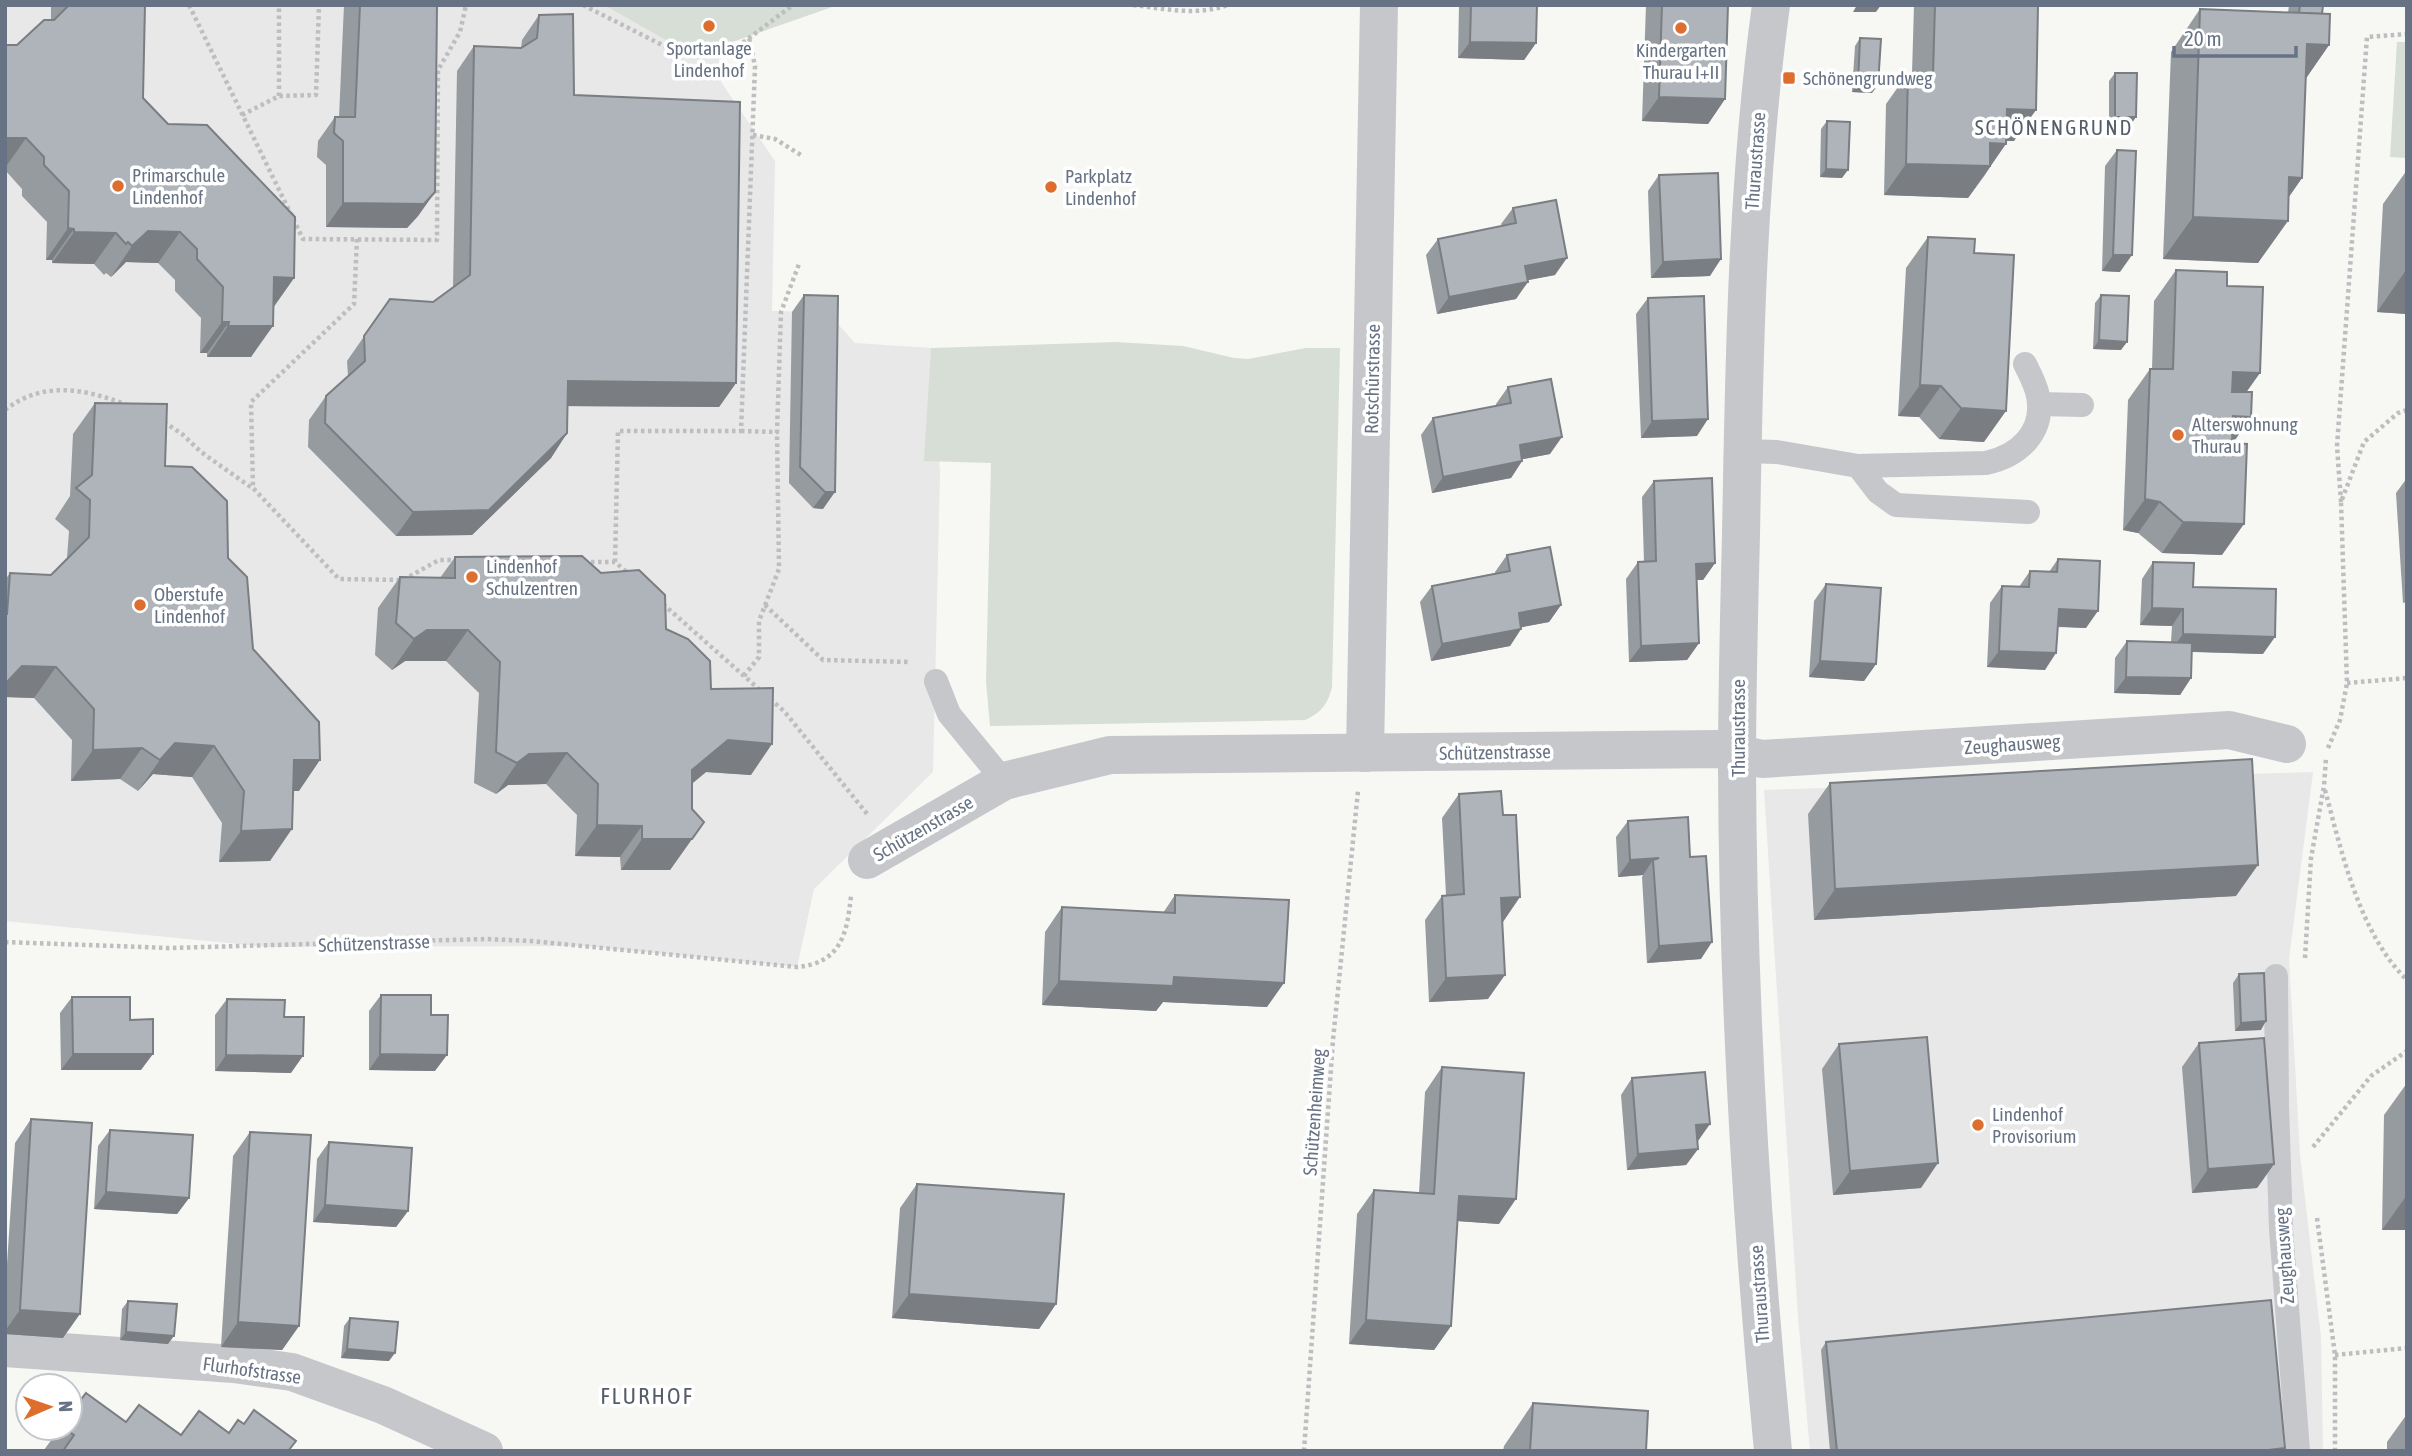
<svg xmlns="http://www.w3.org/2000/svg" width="2412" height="1456" viewBox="0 0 2412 1456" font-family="'Asap Condensed',sans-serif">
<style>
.built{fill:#e7e8e7}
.green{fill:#d7ded5}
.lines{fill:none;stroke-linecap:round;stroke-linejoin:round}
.path{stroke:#bcbec0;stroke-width:4.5;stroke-dasharray:3.5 3.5;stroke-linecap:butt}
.lane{stroke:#c5c7cb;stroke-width:24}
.street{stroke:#c5c7cb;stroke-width:38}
.wall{fill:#969ba0}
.shaded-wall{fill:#7a7e82}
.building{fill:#aeb4ba;stroke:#7a7e82;stroke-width:2}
.poi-dot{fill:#de6e2d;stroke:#fff;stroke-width:2.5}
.labels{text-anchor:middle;stroke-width:7;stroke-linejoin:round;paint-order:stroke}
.poi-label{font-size:19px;fill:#677384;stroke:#fff;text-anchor:start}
.street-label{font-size:19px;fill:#677384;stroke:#fff}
.neighbourhood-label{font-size:21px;letter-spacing:2px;fill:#555d69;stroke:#fff}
.quarter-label{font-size:23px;letter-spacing:2px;fill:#555d69;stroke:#fff}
</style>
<rect width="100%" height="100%" fill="#f7f7f4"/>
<g class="built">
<polygon points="5,5 604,5 676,46 718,47 721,82 775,161 772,311 827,312 855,343 931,348 940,472 933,772 814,889 797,967 582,946 269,947 5,921"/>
<polygon points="2313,772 2289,959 2300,1155 2321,1337 2323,1451 1810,1451 1798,1317 1764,790"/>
</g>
<g class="green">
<polygon points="604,5 838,5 718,47 676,46"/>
<polygon points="2397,42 2407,42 2407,158 2390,157"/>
<path d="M1116,342L1183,346L1234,358L1248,359L1306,348H1340L1332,687C1328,704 1321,713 1305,720L990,726L986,682L991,463L924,461L931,348Z"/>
</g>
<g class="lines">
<g class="path">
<polyline points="189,5 303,239 437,240 438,70 460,32 466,5"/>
<polyline points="583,5 680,54 729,53 793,5"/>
<path d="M1133,5C1166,9 1197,16 1228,5"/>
<polyline points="279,96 279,5"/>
<polyline points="242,115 279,96 316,95 319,5"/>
<polyline points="753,135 775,139 801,155"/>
<polyline points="357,239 354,304 251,402 253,488 339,579 403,580 439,560 456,560"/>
<path d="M5,410C43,380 86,389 127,405"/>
<polyline points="164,422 182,434 201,452 252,488"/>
<polyline points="741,431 777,432 781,312 799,264"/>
<polyline points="2341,502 2337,446 2367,37 2407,34"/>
<polyline points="584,562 615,562 630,575"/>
<polyline points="615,562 618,431 741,431 755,66 749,38"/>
<polyline points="663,604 761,691"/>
<polyline points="765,605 823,660 911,662"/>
<polyline points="744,676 759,657 759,621 779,569 777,432"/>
<polyline points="2347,683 2407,678"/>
<polyline points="770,699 784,711 868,815"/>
<polyline points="2328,748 2340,720 2347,683 2341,502 2364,442 2398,413 2407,410"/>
<path d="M2325,790C2342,853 2359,933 2407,980"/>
<path d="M5,942L169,948L486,939L531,941L797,967C841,963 847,934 851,896"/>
<polyline points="2305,958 2311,858 2324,786 2326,758"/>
<polyline points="2313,1147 2371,1076 2407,1051"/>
<polyline points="2317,1218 2335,1355 2335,1451"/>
<polyline points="2335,1355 2407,1348"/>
<polyline points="1304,1451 1333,1040 1358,791"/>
</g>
<g class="lane">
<polyline points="2039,404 2082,405"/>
<path d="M1742,451L1777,452L1858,466L1986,463C2019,456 2045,432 2038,396C2036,385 2030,374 2025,364"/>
<polyline points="1858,466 1878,492 1896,505 2028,512"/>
<polyline points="936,681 949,714 1004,781"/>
<polyline points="2276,976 2277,1105 2281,1229 2298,1451"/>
</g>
<g class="street">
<path d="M1771,5C1747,181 1744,358 1741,535C1739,613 1737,690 1737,768C1738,996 1751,1224 1773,1451"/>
<polyline points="1365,753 1379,5"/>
<polyline points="867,860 1004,781 1110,755 1718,749 1762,759 2229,730 2287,744"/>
<polyline points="5,1348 234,1364 292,1372 383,1405 484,1451"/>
</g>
</g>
<g class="wall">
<polygon points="51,5 145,5 143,98 294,278 273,308 251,357 207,357 207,353 200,353 201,318 175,291 175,280 158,263 126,262 111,277 106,273 104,275 94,264 52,263 52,260 46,260 47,222 22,196 22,189 5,170 5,45 17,45 51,20"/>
<polygon points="344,5 437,5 435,192 418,216 407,228 326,227 326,165 317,157 318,141 335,117 339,117"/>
<polygon points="1459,5 1537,5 1536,43 1524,60 1458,58"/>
<polygon points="1646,5 1728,5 1725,99 1708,124 1642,121"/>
<polygon points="1914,5 2038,5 2014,141 2007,141 1985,175 1968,198 1884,195 1886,104 1908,73 1912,73"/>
<polygon points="2289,5 2323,5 2322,14 2329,45 2306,78 2302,178 2289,197 2258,263 2163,259 2171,52 2200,9 2288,13"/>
<polygon points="539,15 574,95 736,383 719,407 568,406 567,433 551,458 472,535 396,536 308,447 309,420 326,396 348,376 347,361 390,299 433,302 453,287 457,71 474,46 521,48 522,40"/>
<polygon points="1860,38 1872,93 1852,92 1855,46"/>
<polygon points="2115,73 2130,126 2109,126 2109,81"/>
<polygon points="1827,121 1842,178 1820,177 1821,129"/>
<polygon points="2117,150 2120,272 2102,271 2105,166"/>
<polygon points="2407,170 2407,314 2377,312 2383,204"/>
<polygon points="1659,175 1710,276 1651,278 1648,191"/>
<polygon points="1513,208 1555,275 1527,280 1516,299 1437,314 1426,255 1438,239 1502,226 1501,224"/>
<polygon points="1928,237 1974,253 1984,442 1939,439 1919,417 1898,416 1906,268"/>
<polygon points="2176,270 2227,286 2251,417 2233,443 2222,555 2162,553 2138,533 2123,530 2128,400 2150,369 2152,369 2154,301"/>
<polygon points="804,295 838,296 823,509 813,508 789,483 792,312"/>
<polygon points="2101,295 2121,350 2093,349 2095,303"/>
<polygon points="1648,298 1697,436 1641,438 1636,314"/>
<polygon points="1508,387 1550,454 1522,459 1522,461 1511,478 1432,493 1421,435 1433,418 1496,406 1496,404"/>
<polygon points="95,403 165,466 228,558 253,649 299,791 293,791 270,861 219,862 222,823 192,777 153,774 138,791 120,779 71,781 72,740 34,698 5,697 5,580 10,573 51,575 67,558 69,531 55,519 70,496 73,434"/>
<polygon points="2407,478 2407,602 2403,603 2396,493"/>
<polygon points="1654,481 1715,563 1703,580 1696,580 1699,643 1687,660 1629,662 1626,579 1638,562 1644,562 1642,497"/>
<polygon points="1507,555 1561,605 1549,622 1521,627 1521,629 1510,646 1431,661 1420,602 1432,586 1495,573 1495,572"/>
<polygon points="455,557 666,629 711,689 751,775 706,772 692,784 692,809 704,822 670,870 621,870 620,857 575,856 577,815 546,784 508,785 496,794 474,783 479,693 446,661 405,661 392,670 375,655 378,608 400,577 440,578"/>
<polygon points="2058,559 2086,628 2058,627 2045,670 1987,667 1990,603 2002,586 2019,587 2030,571 2049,572"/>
<polygon points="2153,562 2193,587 2263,654 2192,652 2191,678 2180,695 2114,693 2115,658 2127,641 2171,642 2172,626 2140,625 2142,579"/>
<polygon points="1826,584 1876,664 1864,681 1809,677 1814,601"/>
<polygon points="1830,783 2236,896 1814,920 1808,814"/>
<polygon points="1459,794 1503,922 1488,999 1429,1002 1425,920 1442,896 1446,895 1442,818"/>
<polygon points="1628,821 1690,857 1701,959 1647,963 1642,877 1643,875 1618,877 1616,837"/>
<polygon points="1175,895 1267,1007 1163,1002 1156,1011 1042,1005 1045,932 1062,907 1163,913"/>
<polygon points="2239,974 2261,1030 2235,1031 2233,983"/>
<polygon points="381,995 431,1015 435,1071 369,1070 369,1011"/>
<polygon points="72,997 130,1020 141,1070 61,1070 60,1013"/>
<polygon points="227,999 284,1017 291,1073 215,1071 215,1015"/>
<polygon points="2199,1043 2274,1164 2257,1188 2192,1193 2182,1067"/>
<polygon points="1839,1044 1921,1188 1833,1195 1822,1069"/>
<polygon points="1442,1067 1499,1224 1458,1221 1451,1326 1434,1350 1349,1344 1357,1214 1374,1190 1419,1193 1425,1092"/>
<polygon points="1632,1078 1698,1141 1697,1141 1698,1149 1686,1165 1627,1170 1621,1095"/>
<polygon points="2407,1083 2407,1230 2382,1230 2384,1115"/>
<polygon points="31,1119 63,1338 5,1334 5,1294 15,1143"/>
<polygon points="110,1130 189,1198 177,1214 94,1209 98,1146"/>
<polygon points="250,1132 299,1326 282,1350 221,1347 233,1156"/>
<polygon points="329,1142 408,1211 396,1227 313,1222 317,1159"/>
<polygon points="917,1184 1056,1304 1039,1329 892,1318 900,1208"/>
<polygon points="128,1301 168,1344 120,1340 122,1309"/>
<polygon points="350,1318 389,1361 341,1358 344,1326"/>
<polygon points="1826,1342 2285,1448 2284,1451 1830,1451 1821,1350"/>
<polygon points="1533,1403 1646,1451 1503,1451 1504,1446"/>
<polygon points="2407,1414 2407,1451 2387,1451 2387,1442"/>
<polygon points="126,1422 181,1435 229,1433 244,1424 288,1451 44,1450 60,1428 70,1428"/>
</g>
<g class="shaded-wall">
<polygon points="1857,5 1881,5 1876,12 1853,12"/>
<polygon points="1470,42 1536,43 1524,60 1458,58"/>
<polygon points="2312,44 2329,45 2300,87 2287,45"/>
<polygon points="1858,84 1878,85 1872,93 1852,92"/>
<polygon points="1659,97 1725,99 1708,124 1642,121"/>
<polygon points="2007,109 2036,110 2014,141 1986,140"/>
<polygon points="2115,117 2136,117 2130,126 2109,126"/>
<polygon points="5,138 26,138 5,168"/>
<polygon points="1990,143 2006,144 1968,198 1884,195 1906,164"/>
<polygon points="1826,169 1848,170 1842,178 1820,177"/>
<polygon points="2289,177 2302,178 2272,220"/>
<polygon points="435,192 418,216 407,228 326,227 343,203"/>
<polygon points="2193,217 2288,221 2258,263 2163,259"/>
<polygon points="68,228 74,229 52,260 46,260"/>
<polygon points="148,231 180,232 158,263 126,262 111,277 132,246"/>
<polygon points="74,232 116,233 94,264 52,263"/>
<polygon points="2113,255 2132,255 2120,272 2102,271"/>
<polygon points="1567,258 1555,275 1513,283 1525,266"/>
<polygon points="1721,259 1710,276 1651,278 1663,262"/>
<polygon points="2406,270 2407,314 2377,312"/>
<polygon points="274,277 294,278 272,309"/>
<polygon points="1528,282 1516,299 1437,314 1449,297"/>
<polygon points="222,322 229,322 207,353 200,353"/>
<polygon points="228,326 273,326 251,357 207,357"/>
<polygon points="2099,340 2127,342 2121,350 2093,349"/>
<polygon points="2233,372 2260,373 2238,404 2211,403"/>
<polygon points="568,381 736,383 719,407 551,406"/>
<polygon points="1920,385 1941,386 1919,417 1898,416"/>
<polygon points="1961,408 2006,411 1984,442 1939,439"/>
<polygon points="2233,416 2251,417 2229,448"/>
<polygon points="1708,419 1697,436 1641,438 1652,421"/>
<polygon points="567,433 551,458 472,535 396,536 413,512"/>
<polygon points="1562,437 1550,454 1508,462 1520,445"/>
<polygon points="1522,461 1511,478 1432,493 1443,477"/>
<polygon points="825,492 835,492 823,509 813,508"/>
<polygon points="2145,499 2160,502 2138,533 2123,530"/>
<polygon points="2183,522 2244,524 2222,555 2162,553"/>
<polygon points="1715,563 1703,580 1684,580 1696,564"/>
<polygon points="1561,605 1549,622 1507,630 1519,613"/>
<polygon points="2152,608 2183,609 2172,626 2140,625"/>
<polygon points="2059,609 2098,611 2086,628 2047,626"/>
<polygon points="1521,629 1510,646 1431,661 1442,644"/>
<polygon points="427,630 468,630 446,661 405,661 392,670 414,639"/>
<polygon points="2183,634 2275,637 2263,654 2171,651"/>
<polygon points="1699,643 1687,660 1629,662 1641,646"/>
<polygon points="1999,651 2056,653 2045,670 1987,667"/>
<polygon points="1820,661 1876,664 1864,681 1809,677"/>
<polygon points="22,666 56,667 34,698 5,697 5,685"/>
<polygon points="2126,677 2191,678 2180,695 2114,693"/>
<polygon points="728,740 772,744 751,775 706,772 670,801 692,770"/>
<polygon points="175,743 214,746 192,777 153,774 138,791 160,760"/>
<polygon points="142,748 120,779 71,781 93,750"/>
<polygon points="567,753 546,784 508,785 496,794 517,763 529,754"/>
<polygon points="294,760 320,760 299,791 273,791"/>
<polygon points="597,825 642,826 620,857 575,856"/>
<polygon points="292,829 270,861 219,862 241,831"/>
<polygon points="642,839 692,839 670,870 621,870"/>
<polygon points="1659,858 1653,860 1643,875 1618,877 1630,860"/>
<polygon points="2258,865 2236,896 1814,920 1835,889"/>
<polygon points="1520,897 1503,922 1484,922 1501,898"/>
<polygon points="1712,942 1701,959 1647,963 1659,946"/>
<polygon points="1505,975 1488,999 1429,1002 1446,978"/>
<polygon points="1174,977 1284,983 1267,1007 1163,1002 1156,1011 1042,1005 1059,981"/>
<polygon points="2266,1021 2261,1030 2235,1031 2241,1023"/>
<polygon points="73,1054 153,1054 141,1070 61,1070"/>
<polygon points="380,1054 447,1055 435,1071 369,1070"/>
<polygon points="226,1055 303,1056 291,1073 215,1071"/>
<polygon points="1710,1124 1698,1141 1685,1142 1696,1125"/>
<polygon points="1698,1149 1686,1165 1627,1170 1638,1154"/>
<polygon points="1938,1163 1921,1188 1833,1195 1850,1171"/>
<polygon points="2274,1164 2257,1188 2192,1193 2208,1169"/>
<polygon points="106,1192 189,1198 177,1214 94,1209"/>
<polygon points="2407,1195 2407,1230 2382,1230"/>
<polygon points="1459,1196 1516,1199 1499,1224 1442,1220"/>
<polygon points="325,1205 408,1211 396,1227 313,1222"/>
<polygon points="909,1294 1056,1304 1039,1329 892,1318"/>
<polygon points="20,1310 80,1314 63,1338 5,1334 5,1331"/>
<polygon points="1366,1320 1451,1326 1434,1350 1349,1344"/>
<polygon points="238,1322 299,1326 282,1350 221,1347"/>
<polygon points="126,1332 174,1336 168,1344 120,1340"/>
<polygon points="347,1349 395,1353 389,1361 341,1358"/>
<polygon points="2285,1448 2284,1451 2260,1451"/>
</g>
<g class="building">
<polygon points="69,5 145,5 143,98 168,124 207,125 295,217 294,278 274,277 273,326 228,326 229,322 222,322 223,287 197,259 197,249 180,232 148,231 132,246 128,242 126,244 116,233 74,232 74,229 68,228 69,191 44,165 44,157 26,138 5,138 5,45 17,45 44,20 54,20"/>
<polygon points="360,5 437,5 435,192 424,204 343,203 343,141 334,133 335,117 355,117"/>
<polygon points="1471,5 1537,5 1536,43 1470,42"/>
<polygon points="1662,5 1728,5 1725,99 1659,97"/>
<polygon points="1935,5 2038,5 2036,110 2007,109 2006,144 1990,143 1990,166 1906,164 1908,73 1933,74"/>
<polygon points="2300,5 2323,5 2322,14 2299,13"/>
<polygon points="2200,9 2330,14 2329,45 2307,44 2302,178 2289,177 2288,221 2193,217"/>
<polygon points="573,14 574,95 740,102 736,383 568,381 567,433 489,510 413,512 325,423 326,396 365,361 364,336 390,299 433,302 470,275 474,46 521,48 537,38 539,15"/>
<polygon points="1860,38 1881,39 1878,85 1858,84"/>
<polygon points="2115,73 2137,73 2136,117 2115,117"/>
<polygon points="1827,121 1850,122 1848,170 1826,169"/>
<polygon points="2117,150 2136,151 2132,255 2113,255"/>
<polygon points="1718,173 1721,259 1663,262 1659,175"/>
<polygon points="1556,200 1567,258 1525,266 1528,282 1449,297 1438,239 1516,223 1513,208"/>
<polygon points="1928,237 1975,239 1974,253 2014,255 2006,411 1961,408 1941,386 1920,385"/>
<polygon points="2176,270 2227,272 2227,286 2263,287 2260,373 2233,372 2232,392 2252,392 2251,417 2233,416 2232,443 2247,444 2244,524 2183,522 2160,502 2145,499 2150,369 2173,369"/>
<polygon points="804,295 838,296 835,492 825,492 800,467"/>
<polygon points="2101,295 2129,296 2127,342 2099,340"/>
<polygon points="1704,296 1708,419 1652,421 1648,298"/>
<polygon points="1551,379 1562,437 1520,445 1522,461 1443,477 1433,418 1511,403 1508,387"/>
<polygon points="95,403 167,404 165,466 192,467 227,501 228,558 247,577 253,649 319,722 320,760 294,760 292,829 241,831 244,791 214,746 175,743 160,760 142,748 93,750 94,709 56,667 22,666 6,683 5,682 5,614 7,614 10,573 51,575 89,537 90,500 76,488 92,475"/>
<polygon points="1712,478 1715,563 1696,564 1699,643 1641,646 1638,562 1656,561 1654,481"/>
<polygon points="1550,547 1561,605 1519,613 1521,629 1442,644 1432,586 1510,571 1507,555"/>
<polygon points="582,556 601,573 639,570 665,595 666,629 688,639 710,661 711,689 773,688 772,744 728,740 692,770 692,809 704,822 692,839 642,839 642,826 597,825 598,784 567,753 529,754 517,763 496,752 500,662 468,630 427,630 414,639 396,623 400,577 455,578 455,557"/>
<polygon points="2058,559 2100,561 2098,611 2059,609 2056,653 1999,651 2002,586 2029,587 2030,571 2057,572"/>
<polygon points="2153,562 2194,563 2193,587 2276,589 2275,637 2183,634 2183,609 2152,608"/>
<polygon points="1826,584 1881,588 1876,664 1820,661"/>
<polygon points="2127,641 2192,643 2191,678 2126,677"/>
<polygon points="2252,759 2258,865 1835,889 1830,783"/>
<polygon points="1501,791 1503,815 1516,815 1520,897 1501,898 1505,975 1446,978 1442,896 1464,894 1459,794"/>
<polygon points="1688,817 1690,857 1706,856 1712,942 1659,946 1653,860 1659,858 1630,860 1628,821"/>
<polygon points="1175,895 1289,900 1284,983 1174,977 1173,986 1059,981 1062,907 1175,913"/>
<polygon points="2264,973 2266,1021 2241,1023 2239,974"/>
<polygon points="381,995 431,995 431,1015 448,1015 447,1055 380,1054"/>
<polygon points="72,997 130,997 130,1020 153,1019 153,1054 73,1054"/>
<polygon points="227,999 285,1000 284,1017 304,1017 303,1056 226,1055"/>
<polygon points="1927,1037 1938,1163 1850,1171 1839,1044"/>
<polygon points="2264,1038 2274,1164 2208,1169 2199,1043"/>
<polygon points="1442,1067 1524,1073 1516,1199 1459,1196 1451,1326 1366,1320 1374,1190 1434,1194"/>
<polygon points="1705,1072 1710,1124 1696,1125 1698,1149 1638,1154 1632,1078"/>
<polygon points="31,1119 92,1123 80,1314 20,1310"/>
<polygon points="110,1130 193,1135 189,1198 106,1192"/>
<polygon points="250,1132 311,1135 299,1326 238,1322"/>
<polygon points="329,1142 412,1148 408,1211 325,1205"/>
<polygon points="917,1184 1064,1194 1056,1304 909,1294"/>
<polygon points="2271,1300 2285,1448 2260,1451 1837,1451 1826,1342"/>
<polygon points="128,1301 177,1304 174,1336 126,1332"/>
<polygon points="350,1318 398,1322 395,1353 347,1349"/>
<polygon points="86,1393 126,1422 139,1405 181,1435 199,1411 229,1433 238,1420 244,1424 254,1410 296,1441 288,1451 63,1451 74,1435 64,1428 70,1428 70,1414"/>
<polygon points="1533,1403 1648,1411 1646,1451 1530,1451"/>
</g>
<g class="poi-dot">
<circle cx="709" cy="26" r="7"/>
<circle cx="1681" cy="28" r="7"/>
<rect x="1782" y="71" width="14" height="14" rx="3.5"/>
<circle cx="118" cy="186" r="7"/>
<circle cx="1051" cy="187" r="7"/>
<circle cx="2178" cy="435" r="7"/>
<circle cx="472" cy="577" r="7"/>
<circle cx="140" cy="605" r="7"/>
<circle cx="1978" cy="1125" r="7"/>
</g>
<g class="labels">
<g class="poi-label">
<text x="709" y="55" text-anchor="middle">Sportanlage<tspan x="709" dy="22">Lindenhof</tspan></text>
<text x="1681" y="57" text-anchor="middle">Kindergarten<tspan x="1681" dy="22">Thurau I+II</tspan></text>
<text x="1803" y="85">Schönengrundweg</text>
<text x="132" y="182">Primarschule<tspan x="132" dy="22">Lindenhof</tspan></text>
<text x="1065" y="183">Parkplatz<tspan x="1065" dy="22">Lindenhof</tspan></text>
<text x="2192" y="431">Alterswohnung<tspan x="2192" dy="22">Thurau</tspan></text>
<text x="486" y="573">Lindenhof<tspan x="486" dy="22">Schulzentren</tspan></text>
<text x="154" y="601">Oberstufe<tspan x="154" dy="22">Lindenhof</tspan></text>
<text x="1992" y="1121">Lindenhof<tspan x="1992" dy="22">Provisorium</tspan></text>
</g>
<g class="street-label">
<text transform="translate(1755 161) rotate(-86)" y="7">Thuraustrasse</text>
<text transform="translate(1372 379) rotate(-89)" y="7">Rotschürstrasse</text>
<text transform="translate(1738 728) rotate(-90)" y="7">Thuraustrasse</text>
<text transform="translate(2012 744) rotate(-4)" y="7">Zeughausweg</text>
<text transform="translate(1495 752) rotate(-1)" y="7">Schützenstrasse</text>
<text transform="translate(923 828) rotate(-30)" y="7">Schützenstrasse</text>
<text transform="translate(374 943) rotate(-2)" y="7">Schützenstrasse</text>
<text transform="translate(1314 1112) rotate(-86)" y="7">Schützenheimweg</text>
<text transform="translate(2284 1256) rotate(-94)" y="7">Zeughausweg</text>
<text transform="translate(1759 1294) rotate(-94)" y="7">Thuraustrasse</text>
<text transform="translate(252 1370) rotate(8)" y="7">Flurhofstrasse</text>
</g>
<g class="neighbourhood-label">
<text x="2054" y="135">SCHÖNENGRUND</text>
</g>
<g class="quarter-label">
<text x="647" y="1404">FLURHOF</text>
</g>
</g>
<rect width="2412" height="1456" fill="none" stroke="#677384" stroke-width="14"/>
<g transform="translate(49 1407) rotate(88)"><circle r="33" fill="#ffffff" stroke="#c2c7ce" stroke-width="2"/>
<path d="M0-5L12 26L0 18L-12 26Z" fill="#de6e2d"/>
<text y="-10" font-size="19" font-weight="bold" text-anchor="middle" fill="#677384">N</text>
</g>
<path d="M2174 46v10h122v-10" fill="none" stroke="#677384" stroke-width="3.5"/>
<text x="2184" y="46" font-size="21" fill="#677384" stroke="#ffffff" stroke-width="5" paint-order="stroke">20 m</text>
</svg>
